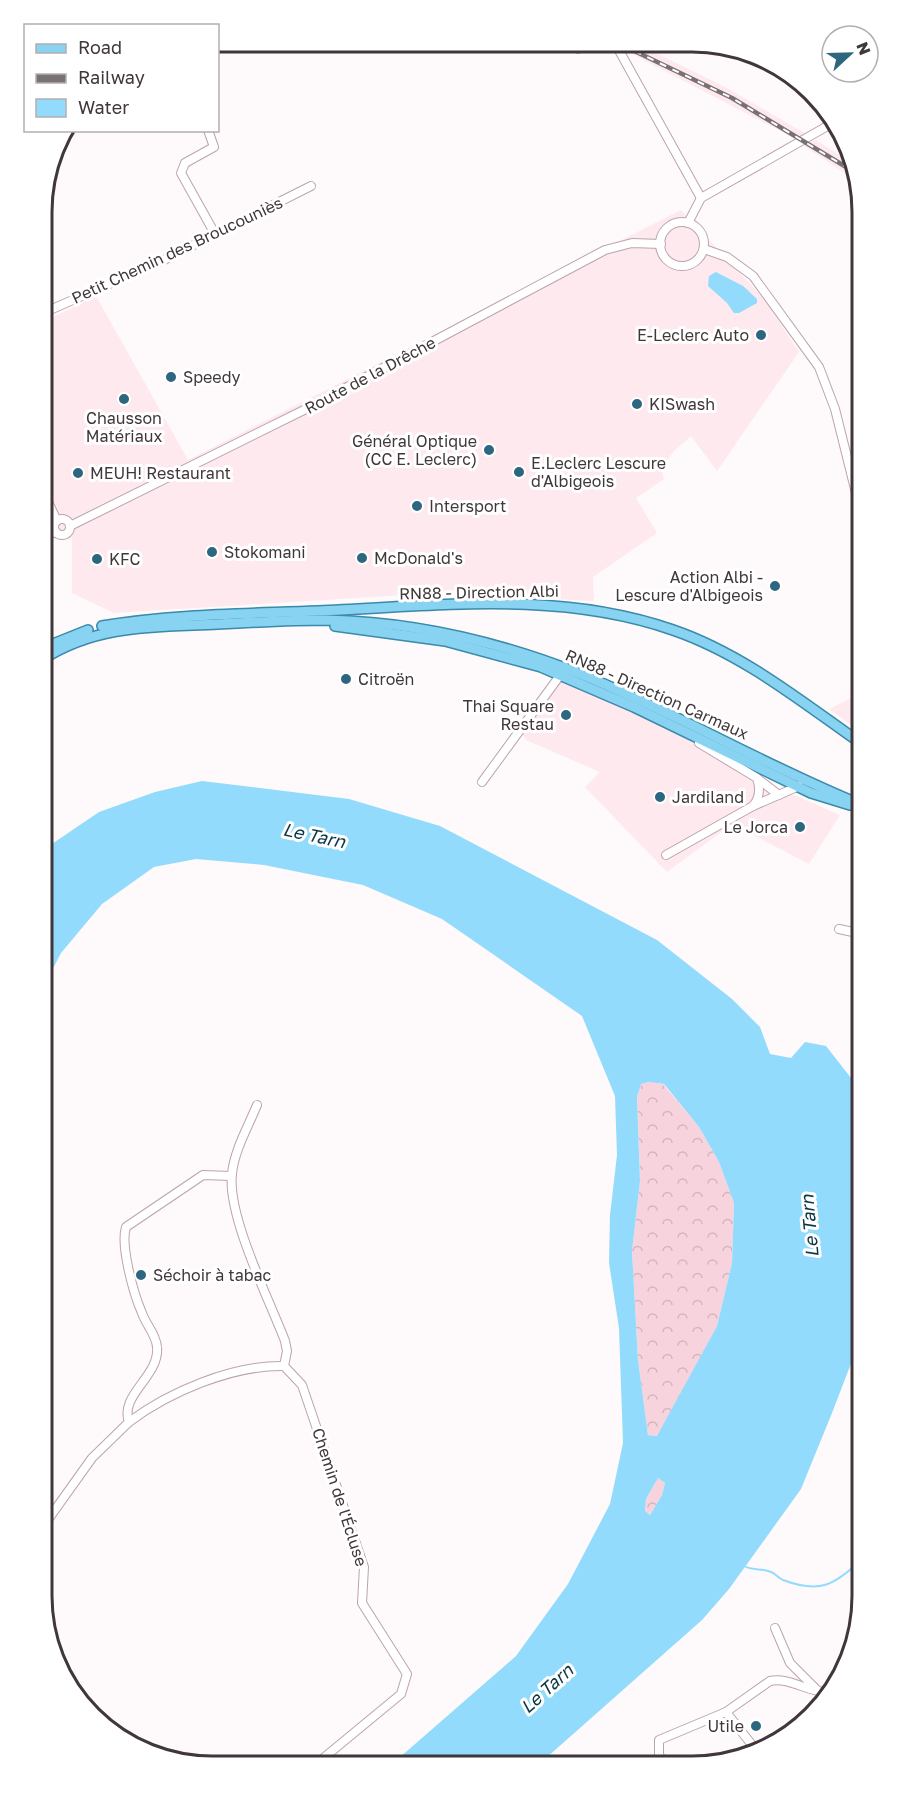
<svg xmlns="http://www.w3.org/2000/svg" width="904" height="1808" viewBox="0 0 904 1808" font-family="'Golos Text',sans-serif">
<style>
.built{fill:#fee9ef}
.forest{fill:url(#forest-crowns)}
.water{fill:#93dbfc;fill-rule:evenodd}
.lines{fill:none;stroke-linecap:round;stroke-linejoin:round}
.stream{stroke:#93dbfc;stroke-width:2}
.minor-casing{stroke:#bca4ab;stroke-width:10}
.major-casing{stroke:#3a8aaa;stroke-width:12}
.minor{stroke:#fff;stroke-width:8}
.major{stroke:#87d3f1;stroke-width:9}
.rail-casing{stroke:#797173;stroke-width:4.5}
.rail{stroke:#fff;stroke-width:2;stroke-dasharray:7;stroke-linecap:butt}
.poi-dot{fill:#2c667f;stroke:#fff;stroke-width:2}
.labels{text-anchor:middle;stroke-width:6;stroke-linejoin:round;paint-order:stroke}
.street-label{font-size:16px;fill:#40373a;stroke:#fff}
.poi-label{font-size:16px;fill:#40373a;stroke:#fff;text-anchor:start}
.water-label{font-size:18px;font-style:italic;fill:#0a3647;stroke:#fff}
.rim{fill:none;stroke:#40373a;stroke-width:3}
</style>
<defs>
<pattern id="forest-crowns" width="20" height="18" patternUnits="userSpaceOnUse" patternTransform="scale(1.5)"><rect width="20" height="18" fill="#f6d3dd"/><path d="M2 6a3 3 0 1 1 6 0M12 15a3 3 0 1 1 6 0" fill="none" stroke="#d4b6be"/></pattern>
</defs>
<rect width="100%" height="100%" fill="#fef9fa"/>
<g class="built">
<polygon points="625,45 640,45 729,89 806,134 796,139 626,51"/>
<polygon points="816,140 854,164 857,181 804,146"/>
<polygon points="681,210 765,300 799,352 717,471 691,436 674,451 661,468 664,479 636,498 657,533 593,577 594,601 438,593 114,613 72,593 72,538 49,523 43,512 43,322 96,296 188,460"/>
<polygon points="561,681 647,718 778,788 840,815 809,864 732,824 667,872 585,787 600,772 526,740 522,732"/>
<polygon points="862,693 862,733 829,709"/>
</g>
<g class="forest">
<polygon points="649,1082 663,1084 699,1127 719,1162 734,1203 732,1263 717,1326 658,1436 648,1435 638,1360 632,1251 640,1181 637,1097 641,1084"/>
<polygon points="658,1478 665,1483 662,1495 650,1515 645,1511 646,1499"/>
</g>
<g class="water">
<polygon points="716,272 743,286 757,299 757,303 739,313 734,313 727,303 708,286 709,276"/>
<path d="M202,781L349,799L440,826L657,940L732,999L760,1027L770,1054L791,1058L805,1042L826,1046L862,1092V1335L832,1413L801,1489L729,1589L702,1620L537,1766L391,1765L516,1656L568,1584L610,1504L623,1443L619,1328L609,1263L610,1215L617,1155L615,1096L582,1016L442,919L363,885L264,865L196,859L154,867L102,904L61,953L43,988V850L99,812L155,792ZM649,1082L664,1084L699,1127L719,1162L734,1203L732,1263L717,1326L657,1436L648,1435L638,1360L632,1251L640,1181L637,1097L641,1084ZM658,1478L665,1483L662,1495L650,1515L645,1511L646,1499Z"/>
</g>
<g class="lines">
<path class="stream" d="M744,1566C753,1571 762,1568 771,1572C775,1573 778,1578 783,1580C820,1594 835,1585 862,1559"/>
<defs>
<g id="minor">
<polyline points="605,44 617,47"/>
<polyline points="616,45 701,198"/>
<polyline points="578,49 585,44"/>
<polyline points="208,130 214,147 185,163 181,173 215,234"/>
<circle cx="682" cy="244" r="22"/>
<polyline points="688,223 701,198 831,124"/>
<polyline points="704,249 727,257 753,276 819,367 835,409 862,517"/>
<polyline points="43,313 162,261 311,186"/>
<polyline points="43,491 57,521"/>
<circle cx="62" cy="527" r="8"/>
<polyline points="70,526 306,409 605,250 632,243 661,244"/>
<polyline points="43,536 56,532"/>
<path d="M699,743L757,778C760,787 760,798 753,806"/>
<polyline points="758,779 779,795"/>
<polyline points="482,782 561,674"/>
<polyline points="666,855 753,806 799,786"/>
<polyline points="839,929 862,934"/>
<path d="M257,1105C248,1127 234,1151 232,1174C227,1216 269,1299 285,1341L287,1351L284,1366"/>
<path d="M129,1422C169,1392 232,1365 284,1366L302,1385L364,1567L362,1603L407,1674L401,1694L315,1765"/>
<path d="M42,1528L92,1458L129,1422C119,1395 160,1376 157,1347C156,1334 146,1325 142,1313C134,1295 120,1246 126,1227L203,1175L231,1176"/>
<polyline points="775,1628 790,1663 818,1691"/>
<polyline points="726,1712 756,1750"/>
<path d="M666,1766L659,1755V1740L726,1712L770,1681C791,1677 808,1693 829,1692"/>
</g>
<g id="major">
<path d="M102,626C173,614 246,614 318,611C437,606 558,590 673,630C743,654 802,702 862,744"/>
<polyline points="335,626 445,641 541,667 634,707 811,793 850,805"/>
<polyline points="43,648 88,630"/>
<path d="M43,659C98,624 155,627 218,624C254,622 290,620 327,620C412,622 499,642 578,673C675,712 765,766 862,805"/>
</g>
</defs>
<use href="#minor" class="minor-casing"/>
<use href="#major" class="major-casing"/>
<use href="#minor" class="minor"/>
<use href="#major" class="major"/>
<defs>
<polyline id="rail" points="622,45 732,98 856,173"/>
</defs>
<use href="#rail" class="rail-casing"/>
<use href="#rail" class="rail"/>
</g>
<g class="poi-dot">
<circle cx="761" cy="335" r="6"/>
<circle cx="171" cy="377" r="6"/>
<circle cx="124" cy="399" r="6"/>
<circle cx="637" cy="404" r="6"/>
<circle cx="489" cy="450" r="6"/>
<circle cx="519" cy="472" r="6"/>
<circle cx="78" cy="473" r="6"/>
<circle cx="417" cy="506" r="6"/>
<circle cx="212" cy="552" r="6"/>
<circle cx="362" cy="558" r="6"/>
<circle cx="97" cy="559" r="6"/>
<circle cx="775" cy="586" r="6"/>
<circle cx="346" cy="679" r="6"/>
<circle cx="566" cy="715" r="6"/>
<circle cx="660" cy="797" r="6"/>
<circle cx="800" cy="827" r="6"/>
<circle cx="141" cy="1275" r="6"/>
<circle cx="756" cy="1726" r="6"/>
</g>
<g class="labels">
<g class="street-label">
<text transform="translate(177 250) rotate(-25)" y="6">Petit Chemin des Broucouniès</text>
<text transform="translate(370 375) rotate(-28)" y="6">Route de la Drêche</text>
<text transform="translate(479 592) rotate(-1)" y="6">RN88 - Direction Albi</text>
<text transform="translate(657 694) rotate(24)" y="6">RN88 - Direction Carmaux</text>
<text transform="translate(340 1497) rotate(72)" y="6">Chemin de l'Écluse</text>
</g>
<g class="poi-label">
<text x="749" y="341" text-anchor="end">E-Leclerc Auto</text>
<text x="183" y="383">Speedy</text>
<text x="649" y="410">KISwash</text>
<text x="124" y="424" text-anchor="middle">Chausson<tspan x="124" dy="18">Matériaux</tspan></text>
<text x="477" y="447" text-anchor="end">Général Optique<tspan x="477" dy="18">(CC E. Leclerc)</tspan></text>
<text x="531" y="469">E.Leclerc Lescure<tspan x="531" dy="18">d'Albigeois</tspan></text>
<text x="90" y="479">MEUH! Restaurant</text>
<text x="429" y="512">Intersport</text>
<text x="224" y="558">Stokomani</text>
<text x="374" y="564">McDonald's</text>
<text x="109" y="565">KFC</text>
<text x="763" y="583" text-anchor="end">Action Albi -<tspan x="763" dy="18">Lescure d'Albigeois</tspan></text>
<text x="358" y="685">Citroën</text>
<text x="554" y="712" text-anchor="end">Thai Square<tspan x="554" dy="18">Restau</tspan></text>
<text x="672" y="803">Jardiland</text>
<text x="788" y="833" text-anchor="end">Le Jorca</text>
<text x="153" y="1281">Séchoir à tabac</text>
<text x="744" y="1732" text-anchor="end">Utile</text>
</g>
<g class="water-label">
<text transform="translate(314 836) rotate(12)" y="6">Le Tarn</text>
<text transform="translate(810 1226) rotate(-95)" y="6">Le Tarn</text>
<text transform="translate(547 1689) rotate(-42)" y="6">Le Tarn</text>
</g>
</g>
<path d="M0 0H904V1808H0ZM212 52H692A160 160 0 0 1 852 212V1596A160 160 0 0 1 692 1756H212A160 160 0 0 1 52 1596V212A160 160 0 0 1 212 52Z" fill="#fff" fill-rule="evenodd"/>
<path class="rim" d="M212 52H692A160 160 0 0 1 852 212V1596A160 160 0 0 1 692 1756H212A160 160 0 0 1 52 1596V212A160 160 0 0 1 212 52Z"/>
<rect x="24" y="24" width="195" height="108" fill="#ffffff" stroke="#b3afb0" stroke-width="1.5"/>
<rect x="36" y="44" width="30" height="9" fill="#87d3f1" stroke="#b3afb0" stroke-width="1.5"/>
<text x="78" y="54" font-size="18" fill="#40373a">Road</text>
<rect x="36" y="74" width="30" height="9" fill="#797173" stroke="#b3afb0" stroke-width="1.5"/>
<text x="78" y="84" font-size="18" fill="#40373a">Railway</text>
<rect x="36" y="99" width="30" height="18" fill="#93dbfc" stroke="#b3afb0" stroke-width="1.5"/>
<text x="78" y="114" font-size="18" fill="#40373a">Water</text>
<g transform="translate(850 54) rotate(68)"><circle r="28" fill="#ffffff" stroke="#b3afb0" stroke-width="1.5"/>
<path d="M0-4.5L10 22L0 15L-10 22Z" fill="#2c667f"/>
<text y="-9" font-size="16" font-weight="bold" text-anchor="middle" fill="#40373a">N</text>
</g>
</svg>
